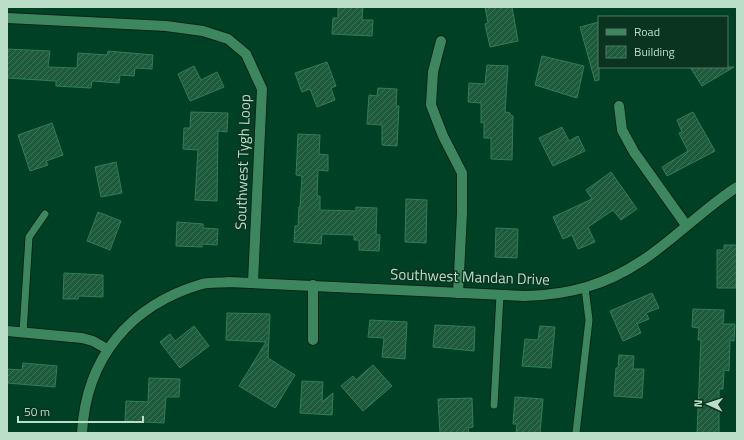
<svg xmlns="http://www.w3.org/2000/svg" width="744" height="440" viewBox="0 0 744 440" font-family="'Titillium Web',sans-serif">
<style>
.building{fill:url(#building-hatch);stroke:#327d57}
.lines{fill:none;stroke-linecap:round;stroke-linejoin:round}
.service-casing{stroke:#002512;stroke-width:9}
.minor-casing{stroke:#002512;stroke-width:12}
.service{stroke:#3d8760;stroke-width:7}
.minor{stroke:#3d8760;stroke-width:10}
.labels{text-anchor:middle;stroke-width:3;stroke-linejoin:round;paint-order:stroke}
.street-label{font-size:15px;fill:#bbdec9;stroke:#0b3420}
</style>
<defs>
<pattern id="building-hatch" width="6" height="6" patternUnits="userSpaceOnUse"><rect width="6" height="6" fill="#1e5b3d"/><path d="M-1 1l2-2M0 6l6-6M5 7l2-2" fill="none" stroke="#3d7258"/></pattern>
</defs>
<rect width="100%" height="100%" fill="#004126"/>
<g class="building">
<polygon points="338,7 363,7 362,20 373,20 372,36 332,34 333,18 338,18"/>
<polygon points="485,7 512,7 518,41 490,47 485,24 488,23"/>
<polygon points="599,22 599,80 595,81 580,27"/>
<polygon points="7,49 50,51 48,67 77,68 78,53 107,55 108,51 153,55 152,69 135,68 134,76 120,75 119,83 92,81 91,88 56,86 56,81 7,78"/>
<polygon points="542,56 584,66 577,98 535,85"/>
<polygon points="327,62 336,86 331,88 335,100 317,107 310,89 302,92 295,73"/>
<polygon points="487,65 508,66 505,112 510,113 510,115 513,116 512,160 491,159 491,138 484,138 484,122 481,123 481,103 468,102 469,83 485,84"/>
<polygon points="194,66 201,80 217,72 224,87 190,101 178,74"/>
<polygon points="690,67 734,67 702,86"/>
<polygon points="378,88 397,89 396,106 399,106 397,146 382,145 382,125 367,124 369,95 377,96"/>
<polygon points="191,112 228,113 227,132 218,131 217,201 195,200 198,150 183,149 184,128 190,128"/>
<polygon points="693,112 715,151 667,176 662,167 688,151 679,133 682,132 677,120"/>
<polygon points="52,123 63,155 46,161 48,165 30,171 18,135"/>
<polygon points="562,127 569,141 578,136 585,151 553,166 539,138"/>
<polygon points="298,134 320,135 319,154 328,155 328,171 318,170 317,196 320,196 320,210 356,211 356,207 377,208 376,234 380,235 379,251 359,250 359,240 354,240 354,235 322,234 321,244 294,242 295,226 298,226 299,207 300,207 302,176 296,175"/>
<polygon points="116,162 122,193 101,197 95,167"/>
<polygon points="611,172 637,209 621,220 613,210 588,227 595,242 578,249 572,235 563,239 553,217 592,199 586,190"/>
<polygon points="406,199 427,200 426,243 405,242"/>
<polygon points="98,212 121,221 110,250 87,241"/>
<polygon points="177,222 203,224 203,228 218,229 217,245 202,244 202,247 176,246"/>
<polygon points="496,228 518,229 517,258 495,257"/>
<polygon points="724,245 737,245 736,288 717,288 717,250 724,250"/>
<polygon points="64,273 103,275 103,297 79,296 78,299 63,299"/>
<polygon points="652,293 659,308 646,313 649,319 637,324 641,333 623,341 610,311"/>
<polygon points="693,309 724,310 723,324 735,324 734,341 730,340 729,371 724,370 723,389 719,389 719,433 697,433 701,340 698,340 699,328 692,327"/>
<polygon points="227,313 270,314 268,358 295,375 275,408 239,386 266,342 226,340"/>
<polygon points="370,320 407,322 405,359 382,357 384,338 368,337"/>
<polygon points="435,325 475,327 474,351 433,347"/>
<polygon points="194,326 209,346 180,368 160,342 170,334 175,341"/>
<polygon points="540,326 555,327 551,368 522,366 525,339 538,340"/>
<polygon points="619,355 634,356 633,369 644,369 642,398 614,396 616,368 618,368"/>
<polygon points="23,363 57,366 55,387 7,383 7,369 22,370"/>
<polygon points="373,365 392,386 363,411 341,386 353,376 356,380"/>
<polygon points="149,378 180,379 179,397 166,397 164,423 125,421 126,401 148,402"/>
<polygon points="302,381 323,382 322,402 333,393 332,415 300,413"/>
<polygon points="515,397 543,399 540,433 516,433 517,424 513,424"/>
<polygon points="472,398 473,427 468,428 469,433 440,433 438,399"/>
</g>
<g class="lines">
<defs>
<g id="service">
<polyline points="23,332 29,237 45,214"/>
<polyline points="494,405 500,295"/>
<polyline points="576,433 589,320 585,288"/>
</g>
<g id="minor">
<polyline points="7,18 166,26 203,31 228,39 246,54 262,89 253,282"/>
<polyline points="441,41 433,72 431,105 443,136 462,173 462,213 458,293"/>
<polyline points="619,106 622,130 634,152 686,225"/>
<polyline points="313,285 313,340"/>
<polyline points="7,331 82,338 93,341 107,349"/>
<path d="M82,433C86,358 130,305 202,284C211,282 221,283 229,282L525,296C569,295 606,285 643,260C676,238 703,209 737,187"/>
</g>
</defs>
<use href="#service" class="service-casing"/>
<use href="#minor" class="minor-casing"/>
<use href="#service" class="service"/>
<use href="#minor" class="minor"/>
</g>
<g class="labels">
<g class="street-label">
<text transform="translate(243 162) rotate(-88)" y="5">Southwest Tygh Loop</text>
<text transform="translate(470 277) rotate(2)" y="5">Southwest Mandan Drive</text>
</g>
</g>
<rect width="744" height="440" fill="none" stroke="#bbdec9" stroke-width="16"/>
<rect x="598" y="16" width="130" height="52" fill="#0b3420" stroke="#517864"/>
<rect x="606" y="29" width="20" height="6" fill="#3d8760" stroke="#517864"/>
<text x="634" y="36" font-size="12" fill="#bbdec9">Road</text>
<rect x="606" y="46" width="20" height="12" fill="url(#building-hatch)" stroke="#517864"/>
<text x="634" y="56" font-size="12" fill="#bbdec9">Building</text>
<g transform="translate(708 404) rotate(273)" stroke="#0b3420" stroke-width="3" paint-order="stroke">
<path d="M0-3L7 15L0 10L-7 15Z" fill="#bbdec9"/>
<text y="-6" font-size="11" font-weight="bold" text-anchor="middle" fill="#bbdec9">N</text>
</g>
<path d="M18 416v6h125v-6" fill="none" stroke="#bbdec9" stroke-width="2"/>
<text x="24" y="416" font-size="12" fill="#bbdec9" stroke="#0b3420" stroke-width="3" paint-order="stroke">50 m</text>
</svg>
